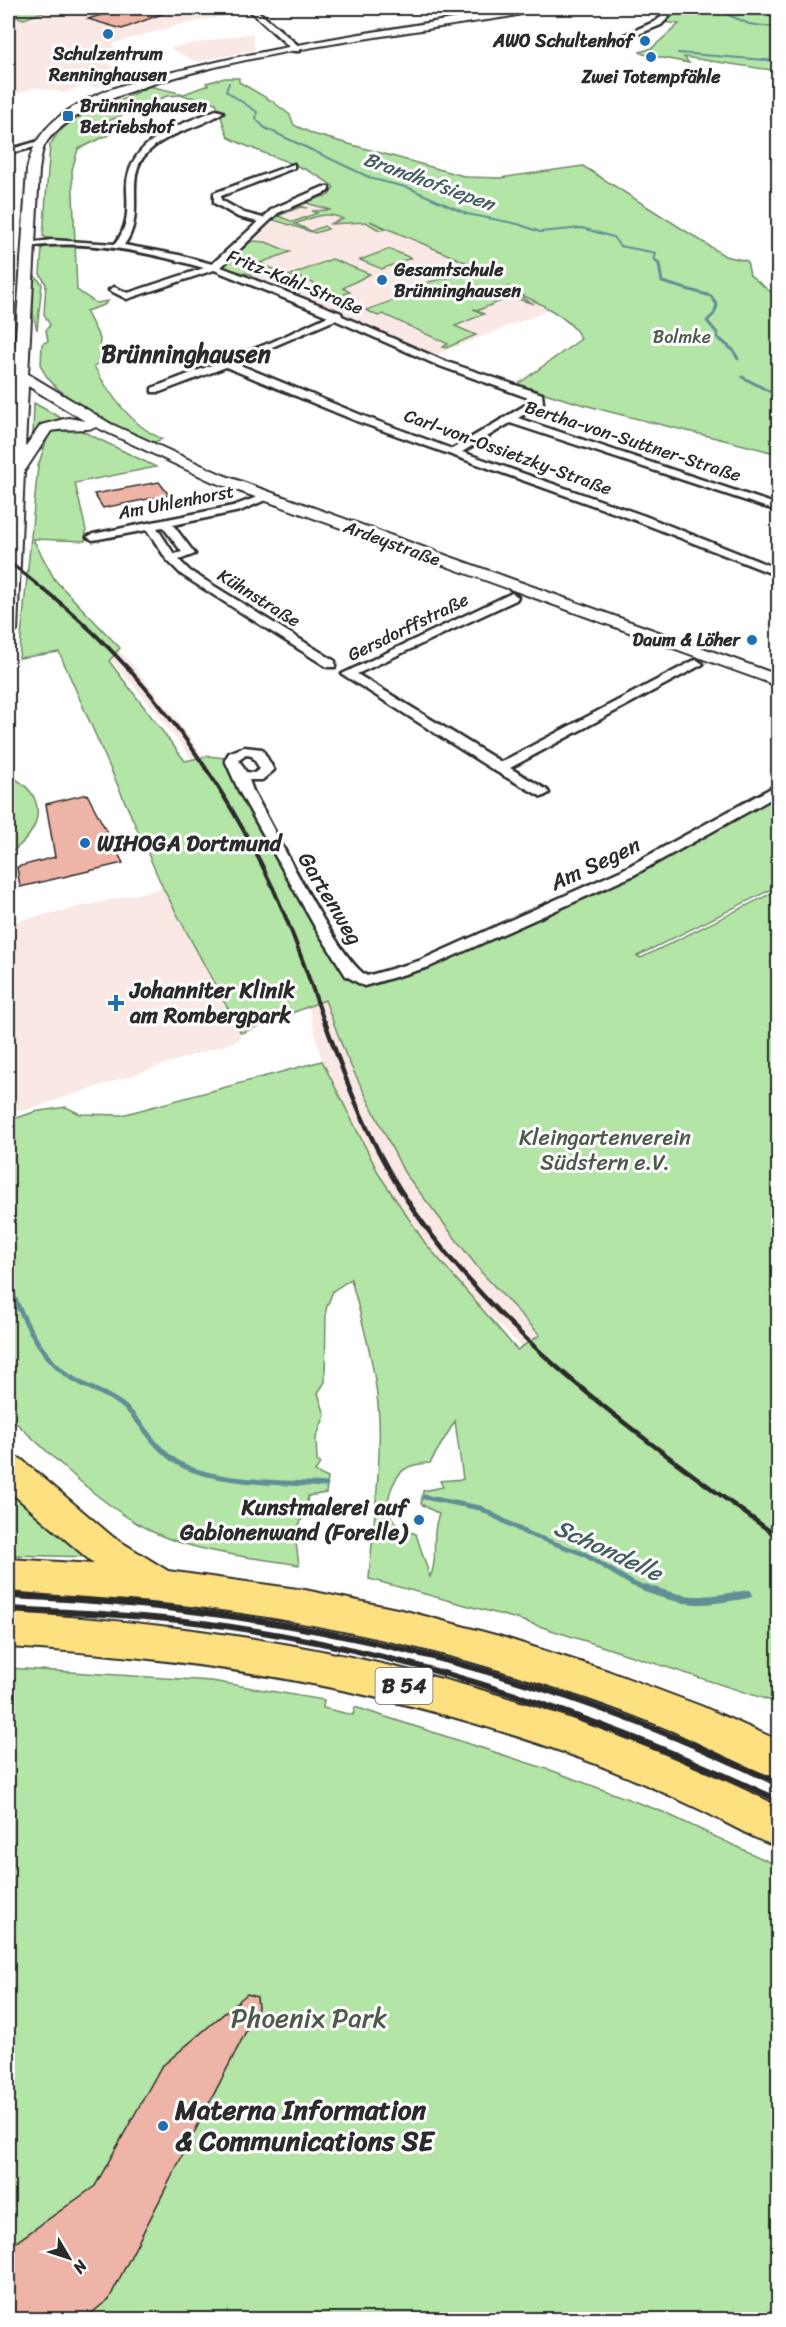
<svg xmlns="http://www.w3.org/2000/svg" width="786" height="2327" viewBox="0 0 786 2327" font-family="Sriracha,sans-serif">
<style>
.built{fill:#fae8e5}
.green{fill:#b3e5a6;stroke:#6f8868;stroke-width:1.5;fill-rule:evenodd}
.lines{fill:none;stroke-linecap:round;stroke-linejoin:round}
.stream-far3{stroke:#609095;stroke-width:2}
.stream-far2{stroke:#609095;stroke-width:3}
.stream-far1{stroke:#609095;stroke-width:5}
.stream{stroke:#609095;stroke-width:8}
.building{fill:#eeb4a7;stroke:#2b2b2b;stroke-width:1.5}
.street-casing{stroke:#2b2b2b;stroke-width:5}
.secondary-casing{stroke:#2b2b2b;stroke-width:4}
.highway-casing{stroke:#2b2b2b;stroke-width:4}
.street{fill:#fff;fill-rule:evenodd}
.secondary{fill:#fff;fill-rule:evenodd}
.highway{fill:#fde080;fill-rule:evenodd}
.rail-far3{stroke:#2b2b2b;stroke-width:3}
.rail-far2{stroke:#2b2b2b;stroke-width:4}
.rail-far1{stroke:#2b2b2b;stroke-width:4.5}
.rail{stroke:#2b2b2b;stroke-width:6}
.poi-dot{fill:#1f6fb2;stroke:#fff;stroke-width:2}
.labels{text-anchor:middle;stroke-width:6;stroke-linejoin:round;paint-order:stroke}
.far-poi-label{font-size:18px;font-weight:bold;fill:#2b2b2b;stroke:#fff;text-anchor:end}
.far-street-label{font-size:18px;fill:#2b2b2b;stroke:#fff}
.far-park-label{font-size:18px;fill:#4d5a4a;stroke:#fff}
.far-water-label{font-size:20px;font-style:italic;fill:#455e60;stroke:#fff}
.shield{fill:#fff;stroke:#6b6b6b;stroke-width:1.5}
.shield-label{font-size:21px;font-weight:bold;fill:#2b2b2b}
.poi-label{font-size:22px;font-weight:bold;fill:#2b2b2b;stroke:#fff;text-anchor:start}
.street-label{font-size:22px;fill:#2b2b2b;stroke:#fff}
.park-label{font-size:22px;fill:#4d5a4a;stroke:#fff}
.far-district-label{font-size:24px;font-weight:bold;fill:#2b2b2b;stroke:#fff}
.water-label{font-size:24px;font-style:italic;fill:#455e60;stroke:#fff}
.near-park-label{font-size:27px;fill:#4d5a4a;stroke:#fff}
.near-poi-label{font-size:27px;font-weight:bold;fill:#2b2b2b;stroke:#fff;text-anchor:start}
</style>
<rect width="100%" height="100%" fill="#fff"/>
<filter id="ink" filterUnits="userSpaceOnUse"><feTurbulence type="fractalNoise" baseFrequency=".0167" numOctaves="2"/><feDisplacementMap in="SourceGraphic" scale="12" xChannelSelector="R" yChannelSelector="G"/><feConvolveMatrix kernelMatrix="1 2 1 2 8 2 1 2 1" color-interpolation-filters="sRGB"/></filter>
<g filter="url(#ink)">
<g class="built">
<polygon points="8,8 211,8 230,15 178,25 112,44 118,55 104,62 134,75 97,88 84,85 65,93 36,87 8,97"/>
<polygon points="252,33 255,50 196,62 170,48"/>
<polygon points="302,202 358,216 421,243 492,275 549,310 433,356 345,314 226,265 278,213"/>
<polygon points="77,610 129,661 173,714 217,775 302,943 346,1056 404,1172 482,1273 540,1335 541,1365 469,1296 425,1243 397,1205 365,1151 322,1061 301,975 193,761 153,708 99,647"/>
<polygon points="163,888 241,1033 239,1040 23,1111 8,1108 8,972 15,959 8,941 8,923"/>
</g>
<g class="green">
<polygon points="8,8 37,8 46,11 24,19 17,17 8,21"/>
<polygon points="670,8 733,8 751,15 778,15 778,71 684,57 689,63 643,54 640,52 652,48 679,24 654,21"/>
<path d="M225,78H239V82L272,101L290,115L294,125L313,134L467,177L500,178L583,166L725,256L747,261L750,275L778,298V454C691,430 602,414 518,384L581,339C572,317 530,298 510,290L508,286V290L534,304L511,297L479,310L473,309L484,314L455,326L476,335L446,348L443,347L448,344L383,314L378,316L366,310L425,289L428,282C443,278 460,278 466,263L479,268L370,221L386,229L379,230L366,222L329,224L343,219C326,210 312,218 295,224L311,231L324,226L328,229L315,233L271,219C281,210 293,202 307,208L300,207L278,216L293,222L317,213L312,211L331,210L303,202L329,195L334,187C301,161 264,157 228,137L216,103L181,95L167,96L99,125L115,132L78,149L72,170L77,290L96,303L108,301L104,305L86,311L100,339L98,364L94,366C110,395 131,425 162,439L152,443C121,427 54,400 41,366L42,344L48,341L46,330L50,325L44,314L46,284L40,274L42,248L49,245L51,240L43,236L50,145L57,134L77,116L116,103L149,86L184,94L208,85L206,83Z"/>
<path d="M252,241L266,242L290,252L260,263L278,271C257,279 242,273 221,266L244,244Z"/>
<polygon points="389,249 411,258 382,269 360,260"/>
<polygon points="332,259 370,274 343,288 350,292 342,295 296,276 287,279 283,278"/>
<polygon points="34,275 42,284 37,330 33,313"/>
<polygon points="34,403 66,421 33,437"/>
<path d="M56,428H76L156,467L75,483L86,530L85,541L33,539L55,580L120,648L109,661L185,761L208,756L226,758L293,862L294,887L328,949L351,980L370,985L379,984C518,936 651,867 778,794V886L637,956L641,958L778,890V1703L517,1619L369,1579C373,1526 381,1472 379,1419C377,1371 363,1325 351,1279L333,1291L326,1309L325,1382L318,1393L325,1415L316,1438L317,1461L320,1463L315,1472L328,1478L326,1493L308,1496L306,1509L295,1535L299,1565C252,1557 198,1553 155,1533C99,1506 54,1456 8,1416V1121L34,1112L66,1107L80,1114L122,1115L322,1061L380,1176L425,1243L517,1350L540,1335L482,1273L404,1172L346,1056L325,1000L241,1033L163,888L59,652L19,658L38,466L49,433ZM455,1421L463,1479L440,1481L443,1487L423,1491L421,1504L439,1514C430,1537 439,1559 430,1577L416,1534C392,1527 382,1511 392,1487C395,1480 400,1471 407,1468C413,1464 423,1464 430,1463Z"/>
<path d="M8,775C50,794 44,832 8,854Z"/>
<polygon points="8,1478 94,1557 8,1555"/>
<polygon points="8,1668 212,1681 324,1700 323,1708 353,1715 355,1707 553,1771 663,1812 778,1866 778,2319 8,2319"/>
</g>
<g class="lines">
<g class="stream-far3">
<polyline points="713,8 749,24 778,28"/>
<polyline points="678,53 778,61"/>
<polyline points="229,83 226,91 257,112 256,119 265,128 373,179 409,188 467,214 518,224 540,232 582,228 613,237 620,246 656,253 655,256"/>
</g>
<g class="stream-far2">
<polyline points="655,255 654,259 659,264 662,282 711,296 717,305 715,312"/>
<polyline points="714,314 707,321 718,334 717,337 733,350 738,359"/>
<polyline points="742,377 778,396"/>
</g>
<g class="stream-far1">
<path d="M8,1283C21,1314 38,1353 66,1374C83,1387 105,1392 122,1405C141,1419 151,1445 175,1461C209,1484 284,1482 326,1485"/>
<polyline points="424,1497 480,1508 526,1533 584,1554 633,1584 650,1590"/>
</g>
<path class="stream" d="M645,1588C689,1604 703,1602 748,1594"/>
</g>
<g class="building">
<polygon points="124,8 137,8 162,14 122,29 88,19"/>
<polygon points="159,482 169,495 103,508 94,494"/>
<polygon points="87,794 123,863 20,887 17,867 55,857 46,804"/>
<polygon points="247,1994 257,1997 258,2008 109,2299 84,2319 8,2319 8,2248 95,2186 161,2067"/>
</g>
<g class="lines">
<defs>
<g id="street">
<polygon points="247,8 254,8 300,47 300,51 294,51"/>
<polygon points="672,8 678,8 661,25 622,41 615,39 656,21"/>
<path d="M216,110L223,112C200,129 167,131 146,154C123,178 147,215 124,245L179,255L212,264L258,222L238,217L214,203V193L294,164V168L221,196V200L244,213L263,218L272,209L323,187H329V191L278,213L221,267L341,313L342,316L444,361L542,394L543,403L518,418L778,505V511L774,510L510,423L462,452L645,516L778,569V576L637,521L359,422L226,367L160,392H152V388L272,342L328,316L214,270L127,299L109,290L114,287L128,293L204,268C149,252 86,239 29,247L25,244L51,240L115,244C128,227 128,212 127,191C125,141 177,126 216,110ZM335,320L437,365L534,400L452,449L366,417L235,363Z"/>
<polygon points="39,141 42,145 8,154 8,150"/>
<path d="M260,496L270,498L240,511L173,525L195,554L179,560L190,571L335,661V667H327L182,575L167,560L147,530L93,540L87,537L93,534L233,506ZM163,527L182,552L174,554L157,528Z"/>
<polygon points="512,593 518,597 516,600 357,674 501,762 693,661 697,660 703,664 510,768 547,790 549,793 542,797 495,771 342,674"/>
<path d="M244,747L262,749L274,770L262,780H249L253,791C274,828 337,958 367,976L419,961L622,870L773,787L778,786V795L632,876L429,967L364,986L346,976L315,927L239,791L225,760L229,753ZM246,755L252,756L260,769L254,773L246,772L239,760Z"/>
</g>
<path id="secondary" d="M518,8H538C528,16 475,21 459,24C364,40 107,69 48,140C41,148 41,160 39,170L28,374L111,424L223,475L778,675V686L211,481L96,427C89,431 64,428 51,431L24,472L17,631L8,636V485L14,377L8,374V365L14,366L27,170C34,136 51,119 82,102C118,83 163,74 204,65C307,40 413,26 518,8ZM28,386L85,421L68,418L41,425L25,447Z"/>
<g id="highway">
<path d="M8,1454L21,1459L113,1537L168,1571L305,1590L402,1610L499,1636L608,1671L701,1706L778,1740V1778C743,1767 709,1747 675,1732C618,1708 558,1688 499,1670C404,1642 305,1621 206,1608C140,1599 74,1597 8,1591V1559L94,1564L8,1490Z"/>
<path d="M8,1613C285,1628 528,1683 778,1806V1847C752,1838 726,1822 701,1810C661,1791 621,1773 580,1758C395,1690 204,1658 8,1647Z"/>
</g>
</defs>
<use href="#street" class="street-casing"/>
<use href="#secondary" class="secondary-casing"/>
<use href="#highway" class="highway-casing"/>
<use href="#street" class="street"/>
<use href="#secondary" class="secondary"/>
<use href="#highway" class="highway"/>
<polyline class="rail-far3" points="8,561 44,590"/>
<path class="rail-far2" d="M42,588C141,666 220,774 273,888C293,932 309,978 325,1024"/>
<path class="rail-far1" d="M325,1022C345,1079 367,1136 399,1188C492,1335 640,1436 778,1537"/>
<g class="rail">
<path d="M8,1596C273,1606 539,1666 778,1784"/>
<path d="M8,1609C73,1612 138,1615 203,1623C404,1649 595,1714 778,1800"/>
</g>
</g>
</g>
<g class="poi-dot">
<circle cx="108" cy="34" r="6"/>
<circle cx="645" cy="41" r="6"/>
<circle cx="651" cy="57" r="6"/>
<rect x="62" y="110" width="12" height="12" rx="3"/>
<circle cx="382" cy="280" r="6"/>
<circle cx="752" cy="640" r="6"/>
<circle cx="85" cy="843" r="6"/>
<path d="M113 994h6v6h6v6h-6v6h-6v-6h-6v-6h6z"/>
<circle cx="419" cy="1520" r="6"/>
<circle cx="163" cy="2126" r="6"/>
</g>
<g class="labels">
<g class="far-poi-label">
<text x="633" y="47">AWO Schultenhof</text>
<text x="108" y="60" text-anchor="middle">Schulzentrum<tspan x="108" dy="21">Renninghausen</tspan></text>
<text x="651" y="83" text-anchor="middle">Zwei Totempfähle</text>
<text x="80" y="112" text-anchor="start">Brünninghausen<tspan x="80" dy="21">Betriebshof</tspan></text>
<text x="394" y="276" text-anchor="start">Gesamtschule<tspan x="394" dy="21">Brünninghausen</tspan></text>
<text x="740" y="646">Daum &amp; Löher</text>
</g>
<g class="far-street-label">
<text transform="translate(295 282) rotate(22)" y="6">Fritz-Kahl-Straße</text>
<text transform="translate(633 441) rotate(18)" y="6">Bertha-von-Suttner-Straße</text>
<text transform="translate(508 452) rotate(20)" y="6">Carl-von-Ossietzky-Straße</text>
<text transform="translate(176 502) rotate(-11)" y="6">Am Uhlenhorst</text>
<text transform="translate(392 543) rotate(20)" y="6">Ardeystraße</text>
<text transform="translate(259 598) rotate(32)" y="6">Kühnstraße</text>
<text transform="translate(408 627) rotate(-26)" y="6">Gersdorffstraße</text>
</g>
<g class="far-park-label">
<text x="682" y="343">Bolmke</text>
</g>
<g class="far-water-label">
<text transform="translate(429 181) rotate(20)" y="7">Brandhofsiepen</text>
</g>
<rect class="shield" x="375.5" y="1668" width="57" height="36" rx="4.5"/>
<g class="shield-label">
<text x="404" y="1693">B 54</text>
</g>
<g class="poi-label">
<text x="97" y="851">WIHOGA Dortmund</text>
<text x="130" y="998">Johanniter Klinik<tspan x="130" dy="25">am Rombergpark</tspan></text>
<text x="407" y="1515" text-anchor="end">Kunstmalerei auf<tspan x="407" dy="25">Gabionenwand (Forelle)</tspan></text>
</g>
<g class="street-label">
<text transform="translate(595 863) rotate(-25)" y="8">Am Segen</text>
<text transform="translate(331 898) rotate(59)" y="8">Gartenweg</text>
</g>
<g class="park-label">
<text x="605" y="1145">Kleingartenverein<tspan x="605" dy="25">Südstern e.V.</tspan></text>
</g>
<g class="far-district-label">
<text x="186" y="362">Brünninghausen</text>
</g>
<g class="water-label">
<text transform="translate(608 1550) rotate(25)" y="8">Schondelle</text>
</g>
<g class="near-park-label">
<text x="309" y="2027">Phoenix Park</text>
</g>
<g class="near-poi-label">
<text x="175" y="2119">Materna Information<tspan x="175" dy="31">&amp; Communications SE</tspan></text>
</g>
</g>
<rect width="786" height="2327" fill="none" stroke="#fff" stroke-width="30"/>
<rect x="15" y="15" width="756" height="2297" fill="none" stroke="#2b2b2b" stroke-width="2" filter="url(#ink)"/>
<g transform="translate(69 2258) rotate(129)" stroke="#ffffff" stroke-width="4.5" paint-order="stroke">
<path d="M0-4.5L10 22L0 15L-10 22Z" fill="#2b2b2b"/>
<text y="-9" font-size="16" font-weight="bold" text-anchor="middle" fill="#2b2b2b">N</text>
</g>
</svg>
